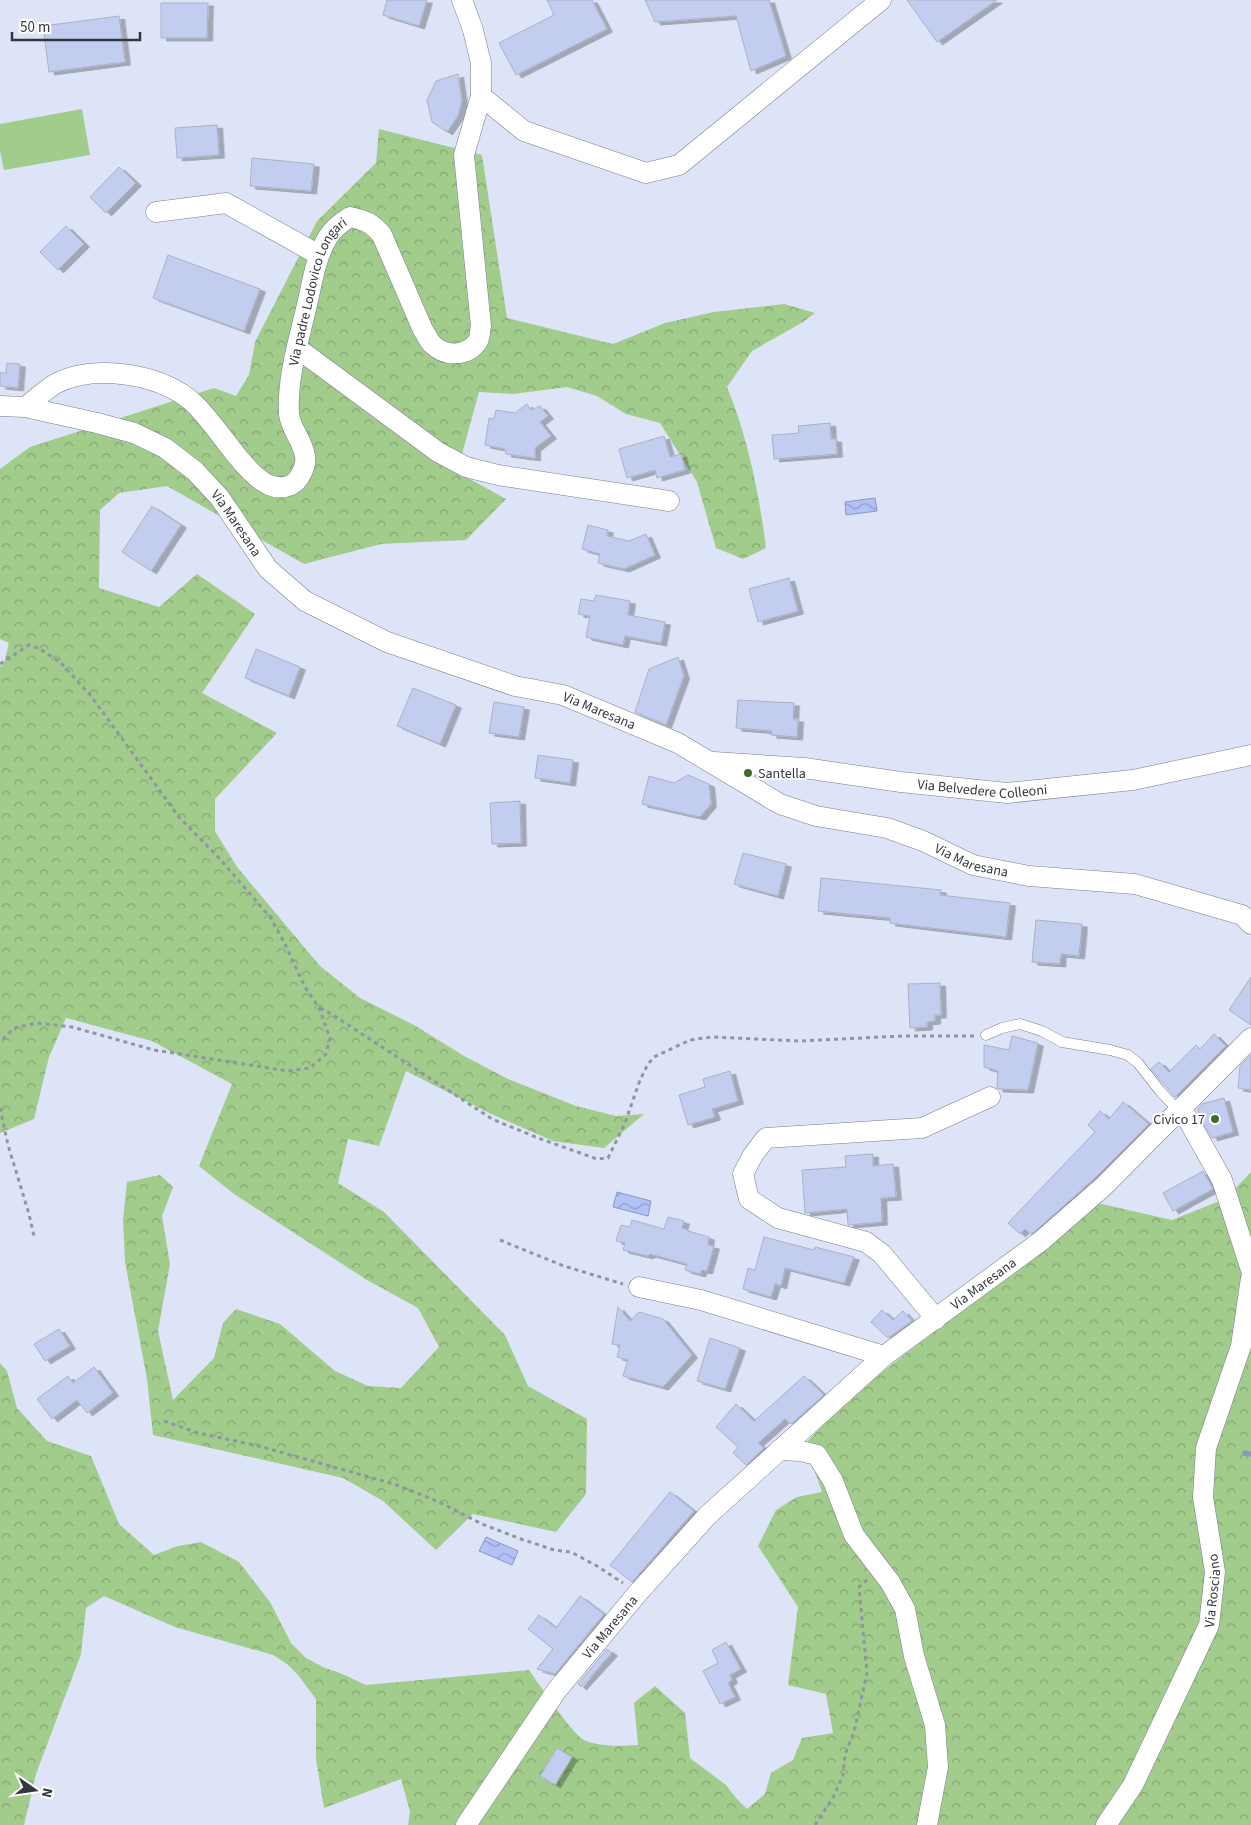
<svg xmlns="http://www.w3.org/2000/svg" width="1251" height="1825" viewBox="0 0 1251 1825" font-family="'Source Sans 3',sans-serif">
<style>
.forest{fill:url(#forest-crowns)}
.park{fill:#a2cc8b}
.water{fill:url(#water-waves);stroke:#8c97bf}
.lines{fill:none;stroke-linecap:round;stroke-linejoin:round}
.stream{stroke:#8c97bf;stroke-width:5}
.building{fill:#c2cdf0;stroke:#abb1c4;filter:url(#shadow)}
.service-casing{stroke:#787e90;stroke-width:11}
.minor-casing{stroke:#787e90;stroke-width:21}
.path{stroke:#9095a3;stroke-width:3;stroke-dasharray:4 4;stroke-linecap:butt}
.service{stroke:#fff;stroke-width:10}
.minor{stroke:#fff;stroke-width:20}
.poi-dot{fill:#426b27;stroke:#fff;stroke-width:2}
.labels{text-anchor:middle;stroke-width:4;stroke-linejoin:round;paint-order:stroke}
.street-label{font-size:14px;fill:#33363e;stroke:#fff}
.poi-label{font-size:14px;fill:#33363e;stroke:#fff;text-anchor:start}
</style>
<defs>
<pattern id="forest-crowns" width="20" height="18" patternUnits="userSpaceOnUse" patternTransform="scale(1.25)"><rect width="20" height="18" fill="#a2cc8b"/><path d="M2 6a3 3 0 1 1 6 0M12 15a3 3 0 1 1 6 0" fill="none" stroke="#85a673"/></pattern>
<pattern id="water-waves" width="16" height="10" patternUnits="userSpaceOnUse" patternTransform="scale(1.25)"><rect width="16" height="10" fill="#b2c1f6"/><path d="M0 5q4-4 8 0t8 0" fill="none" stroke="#919ec9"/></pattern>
<filter id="shadow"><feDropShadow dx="5.5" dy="3" stdDeviation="0" flood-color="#0004"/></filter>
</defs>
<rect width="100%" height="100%" fill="#dde4f8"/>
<g class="forest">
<path d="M379,129L482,155L507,318L613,344L665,323L714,312L784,304L815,313L803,322L752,351L727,387C748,438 759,493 766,548L743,559L716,548L697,482L660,423L626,414L597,396L567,387L513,394L479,392L457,472L506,499L466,540L381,544L304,564L167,486L119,493L100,510L99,588L159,607L197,574L255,614L202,693L277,733L215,799V831L237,867L320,966L360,998L414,1025L464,1056L508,1079L576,1106L616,1116L644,1114L604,1148L553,1141L489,1113L406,1071L379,1146L348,1139L338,1183L384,1212L505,1335L528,1386L587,1419L586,1494L556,1532L473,1514L436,1550L383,1501L343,1478L153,1435L147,1379L125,1262L123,1220L127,1182L160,1175L173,1187L162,1216L170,1264L158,1331L173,1400L214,1358L223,1323L236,1309L280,1324L335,1371L368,1386L401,1388L439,1347L418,1308L367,1280L234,1194L199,1166L232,1084L152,1041L66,1018L49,1057L34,1119L0,1133V667L4,663L9,643L0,639V469L30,447L214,388L236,396L249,375L255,342L317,221L376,163Z"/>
<path d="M1251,1172V1825H408L410,1811L401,1779L324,1808L316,1759V1699L298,1675L287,1664L273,1655L175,1627L104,1596L86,1608L81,1654L36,1774L24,1825H0V1363L7,1371L17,1408L47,1441L91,1456L119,1524L154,1555L178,1546L201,1542L239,1562L270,1602L291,1643L306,1658L325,1668L340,1673L366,1685L529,1670C539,1684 572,1734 584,1740C599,1747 622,1746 638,1745L634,1703L655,1686L685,1713L690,1758L726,1785L736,1798L747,1809L765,1794L771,1773L793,1760L802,1738L833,1733L826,1694L788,1685L798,1607L758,1546L776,1510L797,1497L822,1492L805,1444L848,1398L959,1313L1093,1202L1172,1220L1225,1199Z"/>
</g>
<polygon class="park" points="82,109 90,155 4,170 0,151 0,124"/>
<g class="water">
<polygon points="875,498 877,511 846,515 845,502"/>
<polygon points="617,1192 651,1201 648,1216 613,1207"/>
<polygon points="486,1537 518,1551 512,1565 479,1551"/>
</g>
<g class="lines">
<polyline class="stream" points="1245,1453 1251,1454"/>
</g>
<g class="building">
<polygon points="387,0 427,0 419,26 383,15"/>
<polygon points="547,0 592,0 607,29 516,75 499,43 554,15"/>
<polygon points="645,0 769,0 786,56 751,71 736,16 655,22"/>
<polygon points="907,0 997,0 937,42"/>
<polygon points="161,3 208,3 207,38 161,38"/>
<polygon points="119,16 125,62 49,72 43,26"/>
<polygon points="458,74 462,101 458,116 447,132 432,122 427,100 436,81"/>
<polygon points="217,125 219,155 177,158 175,128"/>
<polygon points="252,158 314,164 311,191 250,186"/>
<polygon points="119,167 136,183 106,213 90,197"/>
<polygon points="66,226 84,244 58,270 40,252"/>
<polygon points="168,255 260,289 244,331 153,298"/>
<polygon points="7,363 20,364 18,388 0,386 0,373 6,373"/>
<polygon points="527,404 531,410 540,406 548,416 540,422 551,436 535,448 535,458 506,454 505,449 485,445 489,418 494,419 496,410 515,413"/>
<polygon points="830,423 831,439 836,439 837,454 774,459 772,435 799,433 798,426"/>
<polygon points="664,436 670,457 681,454 685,470 657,478 655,470 627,478 619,449"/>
<polygon points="152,506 181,525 151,571 122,552"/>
<polygon points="588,525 608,530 607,536 629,541 646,534 655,555 624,569 598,563 600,554 582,549"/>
<polygon points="789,578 798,611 758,622 749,589"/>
<polygon points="596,595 630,601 628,615 665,622 661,643 625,636 623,645 586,637 590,616 578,614 581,599 594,601"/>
<polygon points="256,649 300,667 289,696 245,678"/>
<polygon points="678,657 684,676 666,725 635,712 649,669"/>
<polygon points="413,688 456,705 440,744 397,726"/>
<polygon points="738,700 794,703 793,719 798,719 797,737 771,735 772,731 736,728"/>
<polygon points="494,702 524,707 519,737 489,733"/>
<polygon points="538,755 573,760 570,783 535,778"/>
<polygon points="688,775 709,784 711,804 700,817 642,804 649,776 674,783"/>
<polygon points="520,801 521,843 492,844 490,803"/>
<polygon points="743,853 786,864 778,896 734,884"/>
<polygon points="821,878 941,890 940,895 1010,903 1006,937 890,923 890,918 818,911"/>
<polygon points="1036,920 1082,924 1079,956 1061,954 1060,964 1032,962"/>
<polygon points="1251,977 1251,1025 1229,1010"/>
<polygon points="940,983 941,1015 935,1015 935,1021 927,1022 927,1027 910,1028 908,984"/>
<polygon points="1214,1034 1226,1046 1175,1097 1151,1069 1159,1062 1169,1072 1196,1045 1200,1049"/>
<polygon points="1012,1036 1038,1043 1028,1090 998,1089 997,1087 998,1071 984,1067 984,1045 1009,1050"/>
<polygon points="1251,1055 1251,1090 1238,1088 1240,1066"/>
<polygon points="730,1071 738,1101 712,1109 715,1117 688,1125 679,1095 705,1087 703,1079"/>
<polygon points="1224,1098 1233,1132 1212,1138 1199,1116 1198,1109 1202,1104"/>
<polygon points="1123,1102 1149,1124 1096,1177 1034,1232 1031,1234 1025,1229 1020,1234 1008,1223 1095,1132 1088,1125 1100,1111 1109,1119"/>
<polygon points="873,1154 873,1166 893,1164 896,1197 881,1198 882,1222 848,1225 847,1209 805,1213 802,1170 846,1167 845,1156"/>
<polygon points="1203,1171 1213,1189 1173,1211 1163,1193"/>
<polygon points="668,1217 684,1221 682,1228 688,1230 688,1231 709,1237 708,1245 714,1246 707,1271 702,1270 700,1274 685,1270 687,1264 650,1254 648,1256 623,1250 625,1243 616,1241 621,1225 630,1227 632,1220 664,1229"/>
<polygon points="764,1237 814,1250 815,1247 854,1257 844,1283 785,1268 781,1286 775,1284 771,1297 743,1289 748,1268 755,1270"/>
<polygon points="618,1307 630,1321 639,1312 663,1319 692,1355 663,1387 623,1376 628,1360 617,1357 620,1345 612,1344"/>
<polygon points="882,1310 893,1320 903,1311 912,1321 888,1338 871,1322"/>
<polygon points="59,1329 70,1346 45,1361 34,1344"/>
<polygon points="710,1338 740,1348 725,1389 697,1381"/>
<polygon points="94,1367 113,1393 87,1413 77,1400 52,1419 37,1399 68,1376 73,1383"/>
<polygon points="804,1376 824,1395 791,1424 785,1419 758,1443 764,1448 746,1465 733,1453 738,1447 716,1427 736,1404 754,1421"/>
<polygon points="670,1492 694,1511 632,1582 610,1565"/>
<polygon points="580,1596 604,1614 555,1674 537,1669 553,1649 528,1629 539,1615 556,1628"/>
<polygon points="726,1642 741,1669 730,1675 732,1680 728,1683 735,1697 720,1704 703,1671 718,1663 712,1650"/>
<polygon points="607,1649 612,1653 581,1687 578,1684"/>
<polygon points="557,1748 572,1757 555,1785 540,1776"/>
</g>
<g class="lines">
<defs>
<polyline id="service" points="986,1035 1002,1028 1020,1024 1042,1031 1062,1042 1110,1050 1128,1055 1138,1063 1160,1091 1178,1110"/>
<g id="minor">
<polyline points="481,96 524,131 646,173 679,165 881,0"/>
<polyline points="156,212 226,203 319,255"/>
<polyline points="297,348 438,452 466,467 498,475 669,501"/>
<path id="s1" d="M0,406L25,407L97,423L134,433L165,448L195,471L220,498L268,569L305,601L387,642L515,686L563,695L678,743L780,804L816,816L887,828L923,841L973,865L1029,876L1135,884L1242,915L1251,924"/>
<path id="s2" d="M25,407C35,400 45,390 55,384C93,364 155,373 189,399C215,420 242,473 269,485C276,488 284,488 291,485C299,481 307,466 305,456C303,441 290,428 289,414C287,379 298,343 306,309C312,285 315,258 328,237C333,228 342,222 350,217C365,220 372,223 382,235L423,330C426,334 428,340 432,344C445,357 467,357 478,341C480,337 480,331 481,326L464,155L481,96V63L473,30L462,0"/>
<path id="s3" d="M714,762L804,768L901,782L1007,793L1133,780L1251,755"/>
<polyline points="1178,1110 1186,1116 1222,1180 1251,1270"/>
<polyline points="639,1287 701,1300 884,1356"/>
<polyline points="936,1319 882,1254 866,1242 778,1218 749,1199 743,1174 753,1155 766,1138 922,1128 990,1097"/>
<polyline points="779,1450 801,1451 817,1455 833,1481 854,1535 890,1582 905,1609 914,1656 935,1725 938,1767 927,1825"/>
<path id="s4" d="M466,1825L557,1690L637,1594L708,1515L884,1356L1041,1241L1104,1186L1251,1038"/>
<path id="s5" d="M1106,1825L1133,1785L1209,1625L1215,1572L1203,1497L1206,1448L1241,1346L1251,1278"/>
</g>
</defs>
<use href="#service" class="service-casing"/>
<use href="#minor" class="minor-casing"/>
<g class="path">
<polyline points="0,664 29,645 40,649 61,663 91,696 179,817 219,858 270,917 284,942 305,987 319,1008 330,1038 326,1054 310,1068 288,1071 154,1050 72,1027 37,1023 14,1028 0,1042"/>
<polyline points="320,1008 333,1015 492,1119 538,1138 597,1159 608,1158 625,1123 640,1080 648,1064 654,1057 690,1040 712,1037 800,1041 902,1036 974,1036"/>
<polyline points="0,1108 8,1145 29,1214 34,1236"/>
<polyline points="500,1240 564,1266 623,1284"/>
<polyline points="164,1421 198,1433 259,1446 394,1484 439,1502 482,1524 521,1539 554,1550 571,1552 597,1566 623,1583"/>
<polyline points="815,1825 835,1794 843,1775 845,1754 854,1732 867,1673 859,1587 868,1579"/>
</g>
<use href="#service" class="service"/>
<use href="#minor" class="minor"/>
</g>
<g class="poi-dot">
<circle cx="748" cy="773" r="5"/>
<circle cx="1215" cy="1119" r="5"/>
</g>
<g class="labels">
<g class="street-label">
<text dy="5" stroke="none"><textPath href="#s2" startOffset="526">Via padre Lodovico Longari</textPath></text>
<text dy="5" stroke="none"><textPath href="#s1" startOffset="276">Via Maresana</textPath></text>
<text dy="5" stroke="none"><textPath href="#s1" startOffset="696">Via Maresana</textPath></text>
<text dy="5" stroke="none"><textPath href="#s3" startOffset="270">Via Belvedere Colleoni</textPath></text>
<text dy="5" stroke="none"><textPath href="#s1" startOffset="1101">Via Maresana</textPath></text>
<text dy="5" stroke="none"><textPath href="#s4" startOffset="754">Via Maresana</textPath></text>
<text dy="5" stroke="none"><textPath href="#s5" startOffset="260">Via Rosciano</textPath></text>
<text dy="5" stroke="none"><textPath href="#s4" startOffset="245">Via Maresana</textPath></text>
</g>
<g class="poi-label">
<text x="758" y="778">Santella</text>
<text x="1205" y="1124" text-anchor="end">Civico 17</text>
</g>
</g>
<g transform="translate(35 1790) rotate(103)" stroke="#ffffff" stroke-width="4" paint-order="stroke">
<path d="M0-4L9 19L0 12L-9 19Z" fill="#33363e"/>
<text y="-8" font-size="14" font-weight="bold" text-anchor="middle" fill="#33363e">N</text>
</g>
<path d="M12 32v8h128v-8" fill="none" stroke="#33363e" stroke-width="2.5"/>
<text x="20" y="32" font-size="15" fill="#33363e" stroke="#ffffff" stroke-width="4" paint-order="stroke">50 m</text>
</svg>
